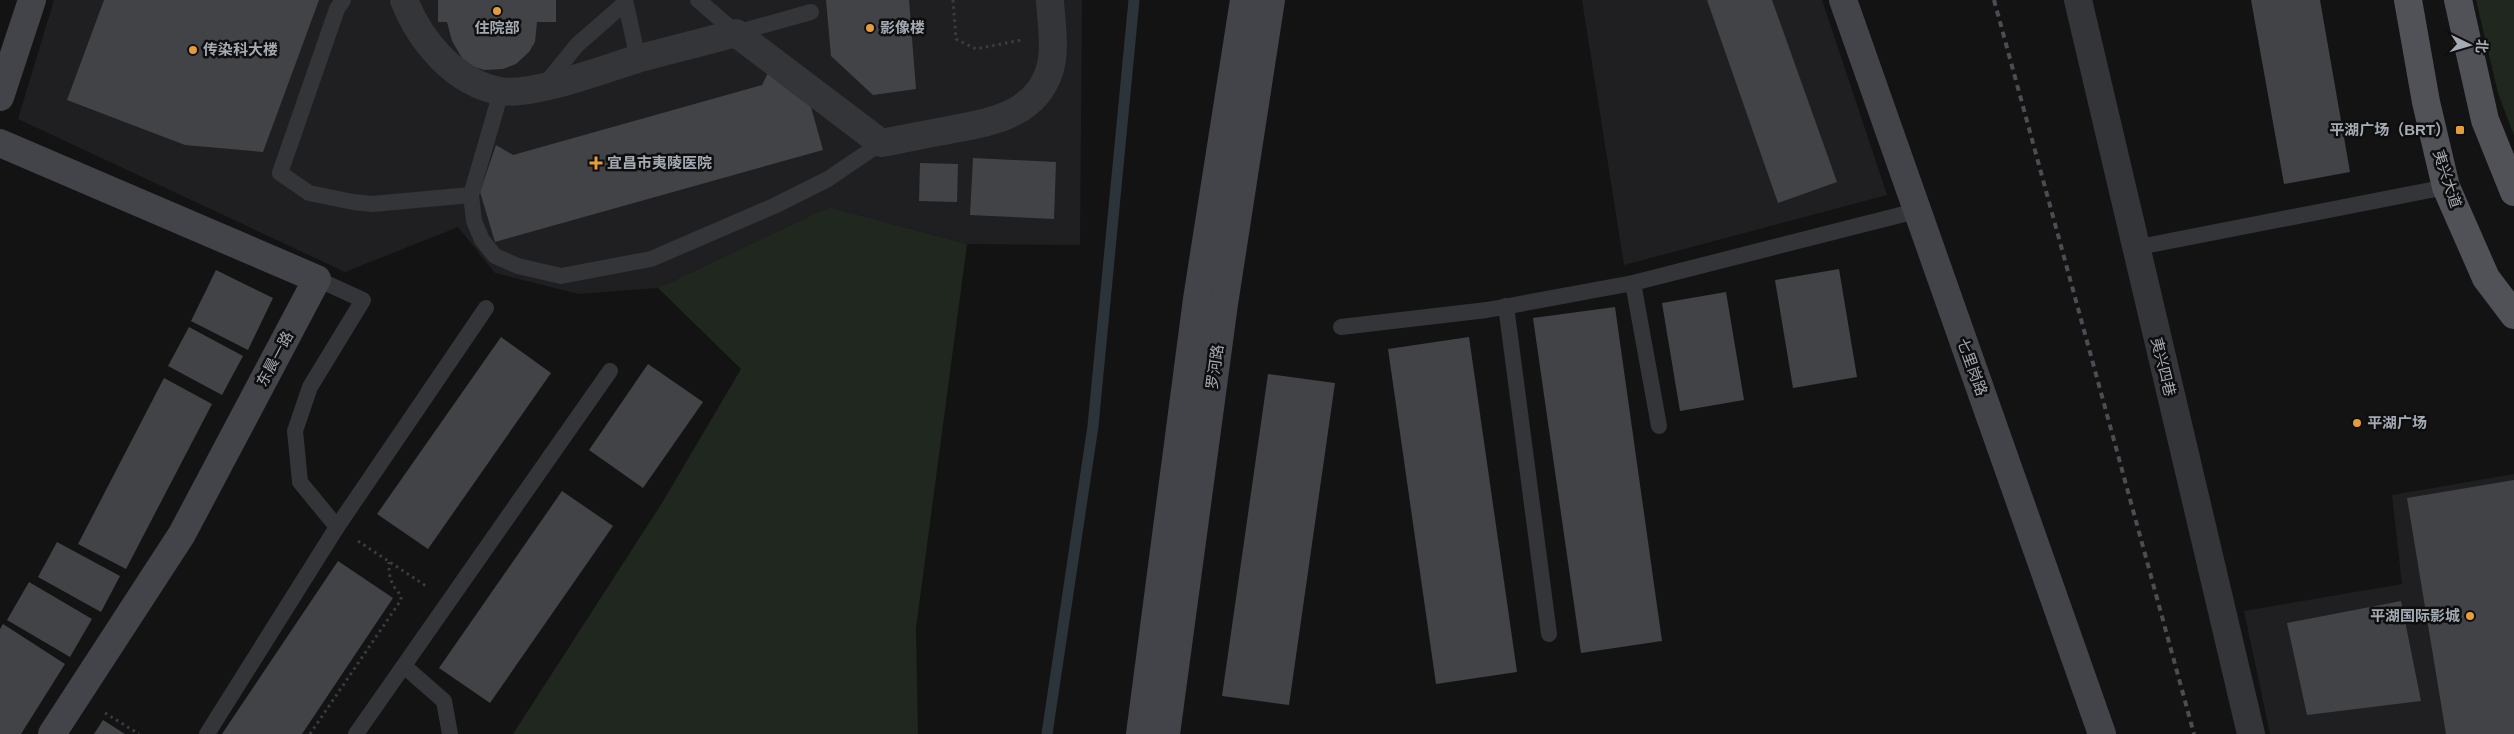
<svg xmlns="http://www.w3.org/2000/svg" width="2514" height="734" viewBox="0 0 2514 734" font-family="Arial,'Noto Sans SC',sans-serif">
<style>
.built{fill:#1f1f21}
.green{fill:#1f271f}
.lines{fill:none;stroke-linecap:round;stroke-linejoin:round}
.stream{stroke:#2c3439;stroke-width:11}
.building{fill:#424347}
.path{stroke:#3a3c40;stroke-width:3;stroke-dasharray:2.5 4;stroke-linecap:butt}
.lane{stroke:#343539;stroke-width:16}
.street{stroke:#343539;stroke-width:28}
.secondary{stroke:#424449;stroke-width:28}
.primary{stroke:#505258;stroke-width:28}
.rail{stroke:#4b4d52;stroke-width:4;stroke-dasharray:6 5;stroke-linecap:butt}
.poi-dot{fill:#e69c39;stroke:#0e0e0f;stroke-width:2}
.labels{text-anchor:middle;stroke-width:5;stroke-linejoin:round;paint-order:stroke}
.poi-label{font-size:15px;font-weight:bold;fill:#a5abb4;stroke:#0e0e0f;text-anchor:start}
.street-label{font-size:15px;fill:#a5abb4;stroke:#0e0e0f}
</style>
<rect width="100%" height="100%" fill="#131314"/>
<g class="built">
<polygon points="54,0 1082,0 1080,245 967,244 829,207 658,288 578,294 495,273 458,227 345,272 18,119"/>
<polygon points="1582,0 1822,0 1887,195 1624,265"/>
<polygon points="2514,474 2514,734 2270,734 2244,611 2402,584 2392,495"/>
</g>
<g class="green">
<polygon points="2476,0 2514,0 2514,136 2498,93"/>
<polygon points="829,207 967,244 916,628 918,734 513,734 662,503 741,369 658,288"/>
</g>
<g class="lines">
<polyline class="stream" points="1047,734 1093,426 1134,0"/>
</g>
<g class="building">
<polygon points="104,0 319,0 263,152 185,145 67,100"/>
<polygon points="438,0 556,0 556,22 537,22 535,42 529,52 516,64 503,69 484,70 472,66 462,58 452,41 447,22 438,22"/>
<polygon points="826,0 909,0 916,89 873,95 831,56"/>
<polygon points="1707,0 1772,0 1837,182 1778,203"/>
<polygon points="2251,0 2320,0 2350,172 2284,184"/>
<polygon points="771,67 809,100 823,150 495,242 480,192 496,145 513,155 762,85"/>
<polygon points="973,158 1056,162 1054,219 970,215"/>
<polygon points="920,163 958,164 957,202 919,201"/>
<polygon points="1839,269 1857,377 1793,388 1775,280"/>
<polygon points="216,270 273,298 248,350 191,321"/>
<polygon points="1726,292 1744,400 1680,411 1662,303"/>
<polygon points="1615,307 1662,641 1581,653 1533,318"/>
<polygon points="189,327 243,356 222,395 168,366"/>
<polygon points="501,337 551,373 428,549 377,514"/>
<polygon points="1469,337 1517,672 1436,684 1388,349"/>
<polygon points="648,364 703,402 643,488 589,450"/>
<polygon points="1268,374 1335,383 1289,705 1222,696"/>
<polygon points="164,378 212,404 126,569 78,544"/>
<polygon points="2514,480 2514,734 2446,734 2407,498"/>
<polygon points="562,491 613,526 490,703 439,668"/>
<polygon points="57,542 120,576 101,612 38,577"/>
<polygon points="338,561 393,598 302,734 222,734"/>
<polygon points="29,582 92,619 70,657 7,620"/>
<polygon points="2401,601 2421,701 2307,715 2287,623"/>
<polygon points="3,624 65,664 21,734 0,734 0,629"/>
<polygon points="103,720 125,734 94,734"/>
</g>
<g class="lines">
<g class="path">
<polyline points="953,0 956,39 976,49 1021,40"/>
<polyline points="358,541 426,586"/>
<polyline points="105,713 139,734"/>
<path d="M310,734L401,600V595C390,584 389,576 389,562"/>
</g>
<g class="lane">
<polyline points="343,0 337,9 280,173 309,193 353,202 372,204 471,195"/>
<polyline points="625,0 638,59"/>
<polyline points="698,0 736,33 811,12"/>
<polyline points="543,87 577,45 625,3"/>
<polyline points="501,92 471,195 474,221 482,240 495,256 518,266 561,276 651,259 774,206 828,179 881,143"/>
<polyline points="2134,248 2446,187"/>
<polyline points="1633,283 1659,426"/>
<polyline points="1506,306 1549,634"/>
<polyline points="1341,327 1487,310 1633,283 1916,211"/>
<polyline points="337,527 486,308"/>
<polyline points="404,666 444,701 450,734"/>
<polyline points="207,734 337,527 300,482 295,431 310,387 363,300 317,279"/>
<polyline points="356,734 610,371"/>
</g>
<g class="street">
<path d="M404,0C420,41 455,83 500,91C531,97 604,69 637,59C670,50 703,42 736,33L881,143C904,139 926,134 949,130C990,122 1036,116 1050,69C1056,48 1051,21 1050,0"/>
<polyline points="2078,0 2251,734"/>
</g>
<g class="secondary">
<polyline points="1843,0 2102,734"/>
<polyline points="0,97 32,0"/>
<polyline points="0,143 317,279 182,534 52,734"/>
<polyline points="1140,734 1197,299 1244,0"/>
<polyline points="1166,734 1224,304 1271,0"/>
</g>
<g class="primary">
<polyline points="2408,0 2426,102 2446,187 2486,278 2514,315"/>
<polyline points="2458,0 2485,120 2514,192"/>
</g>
<polyline class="rail" points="1994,0 2194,734"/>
</g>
<g class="poi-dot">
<circle cx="497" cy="11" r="5"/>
<circle cx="870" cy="28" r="5"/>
<circle cx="193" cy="50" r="5"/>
<rect x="2455" y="125" width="10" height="10" rx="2.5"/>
<path d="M593.5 155.5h5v5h5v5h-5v5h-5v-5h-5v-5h5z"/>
<circle cx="2357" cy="423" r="5"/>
<circle cx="2470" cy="616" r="5"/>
</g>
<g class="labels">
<g class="poi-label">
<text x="497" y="33" text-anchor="middle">住院部</text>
<text x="880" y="33">影像楼</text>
<text x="203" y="55">传染科大楼</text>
<text x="2450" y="135" text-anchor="end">平湖广场（BRT）</text>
<text x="607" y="168">宜昌市夷陵医院</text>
<text x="2367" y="428">平湖广场</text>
<text x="2460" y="621" text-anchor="end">平湖国际影城</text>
</g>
<g class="street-label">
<text transform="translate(2447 179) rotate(72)" y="5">夷兴大道</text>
<text transform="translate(275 359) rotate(-62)" y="5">东晨一路</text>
<text transform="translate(1215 367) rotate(-82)" y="5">罗河路</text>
<text transform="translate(1972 367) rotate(70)" y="5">七里岗路</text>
<text transform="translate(2163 367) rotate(76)" y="5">夷兴四巷</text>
</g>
</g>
<g transform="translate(2469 45) rotate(95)" stroke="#0e0e0f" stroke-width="4" paint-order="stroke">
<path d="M0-4L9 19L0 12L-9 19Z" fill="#a5abb4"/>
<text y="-8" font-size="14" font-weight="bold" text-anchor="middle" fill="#a5abb4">北</text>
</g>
</svg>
